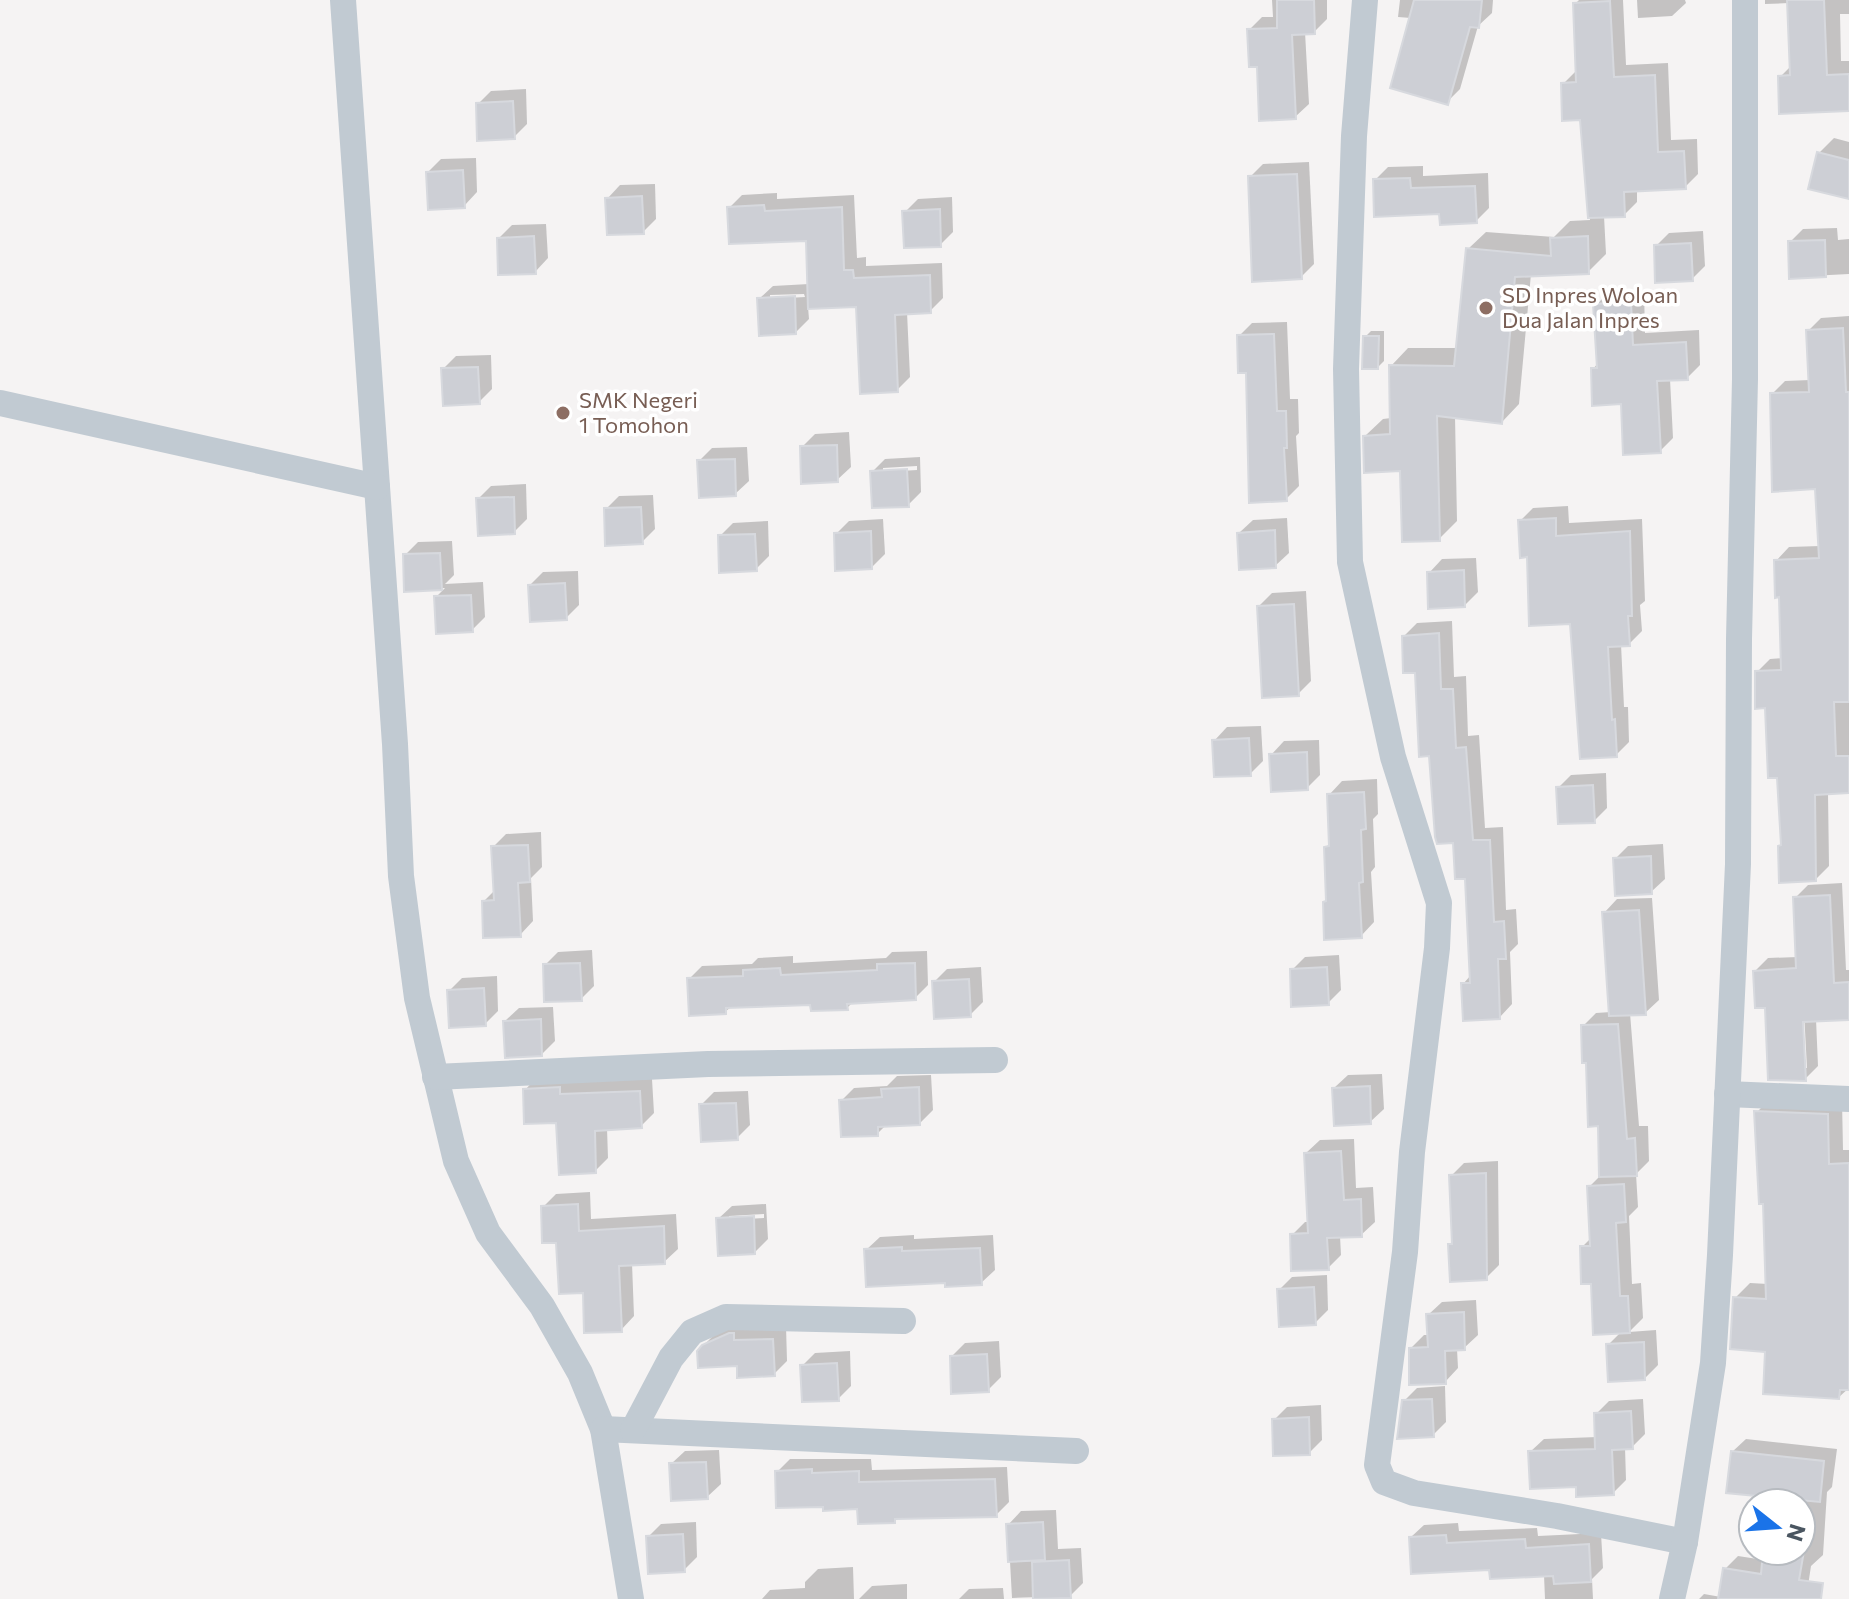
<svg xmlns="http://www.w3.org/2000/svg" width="1849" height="1599" viewBox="0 0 1849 1599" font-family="Commissioner,sans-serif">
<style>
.shadow{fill:#0003;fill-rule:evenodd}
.building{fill:#cdcfd5;stroke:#d7d9de;stroke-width:2}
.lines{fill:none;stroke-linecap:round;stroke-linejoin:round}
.minor{stroke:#c1cad2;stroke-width:26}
.education-dot{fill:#8d6e63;stroke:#fff;stroke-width:3}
.labels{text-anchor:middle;stroke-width:7;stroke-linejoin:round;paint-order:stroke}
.education-label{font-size:22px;fill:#785e54;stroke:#fff;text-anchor:start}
</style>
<rect width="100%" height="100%" fill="#f5f3f3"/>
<g class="shadow">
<polygon points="1272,0 1327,0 1327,19 1314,32 1305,32 1309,104 1295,117 1259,65 1249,30 1262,17 1273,17"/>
<polygon points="1400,0 1493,0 1492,13 1478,26 1460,89 1447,102 1411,18 1398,17"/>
<polygon points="1579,0 1623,0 1626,65 1668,63 1671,140 1697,139 1698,174 1685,187 1637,189 1637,202 1624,215 1604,216 1606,254 1588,272 1531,274 1519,404 1502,422 1455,416 1457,521 1439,539 1402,469 1365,436 1383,419 1391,418 1391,366 1408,348 1458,348 1468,249 1486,232 1554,237 1570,221 1590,220 1582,118 1563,84 1576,71 1575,4"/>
<polygon points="1637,0 1685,0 1686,3 1672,16 1638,18"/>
<polygon points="1765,0 1849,0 1849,14 1840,14 1841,61 1849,61 1849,109 1780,77 1792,65 1789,3 1765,4"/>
<polygon points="526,89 527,124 514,137 478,104 491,91"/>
<polygon points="1834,138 1849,142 1849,197 1819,153"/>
<polygon points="476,158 477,192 464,206 428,172 441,159"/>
<polygon points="1309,162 1314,264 1301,277 1250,177 1263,164"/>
<polygon points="1423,166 1423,176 1488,173 1489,208 1476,221 1441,212 1375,180 1388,167"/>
<polygon points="655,184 656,219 643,232 607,199 620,185"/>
<path d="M777,193V199L854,195L857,258L866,257V266L942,263L943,298L930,311L907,312L910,377L897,390L858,305L808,307L809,319L796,332L759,299L773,286L809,284L807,239L729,208L742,195ZM804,294L805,297L770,299V295Z"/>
<polygon points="952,197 953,232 940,245 905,212 918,199"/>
<polygon points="546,224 548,258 535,272 499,238 512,225"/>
<polygon points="1837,228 1838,240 1849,239 1849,274 1791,277 1790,242 1803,229"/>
<polygon points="1703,231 1705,266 1692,279 1656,246 1669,233"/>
<polygon points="1644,290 1645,333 1699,330 1700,365 1687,378 1670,379 1673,438 1660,451 1623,402 1593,369 1598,363 1596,305 1609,292"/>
<polygon points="1849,316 1849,791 1828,793 1829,866 1816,879 1780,846 1783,843 1779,776 1767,706 1757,672 1770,659 1783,658 1781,595 1776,561 1789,547 1820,546 1817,487 1772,394 1785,381 1810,380 1808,331 1821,318"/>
<polygon points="1287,322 1290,399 1298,399 1299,433 1296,436 1299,486 1286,499 1239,336 1252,323"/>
<polygon points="1371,331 1384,331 1384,361 1378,367 1365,337"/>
<polygon points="491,355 492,389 479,402 443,369 456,356"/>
<polygon points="849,432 851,467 837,480 802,447 815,434"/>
<polygon points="747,447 749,481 735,494 699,461 712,448"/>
<path d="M920,457L921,492L908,505L872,472L885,459ZM917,466V470L883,472V468Z"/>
<polygon points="526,484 527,519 514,532 478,499 491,486"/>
<polygon points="653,495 655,529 642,542 606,509 619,496"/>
<polygon points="1568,506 1569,523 1642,519 1645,601 1640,605 1642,631 1629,644 1621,644 1624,707 1628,707 1629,742 1616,755 1572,622 1529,555 1520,521 1533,508"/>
<polygon points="1287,518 1289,553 1275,566 1239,533 1253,520"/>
<polygon points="883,519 885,554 872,567 836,534 849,521"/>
<polygon points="768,521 769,556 756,569 720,536 733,523"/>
<polygon points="452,541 454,575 445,584 483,582 485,617 472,630 436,597 445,588 406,590 405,555 418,542"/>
<polygon points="1476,558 1478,592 1464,606 1429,573 1442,559"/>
<polygon points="578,571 579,605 566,618 530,585 543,572"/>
<polygon points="1306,591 1311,681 1298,694 1259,606 1272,593"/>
<polygon points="1452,621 1454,677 1466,676 1468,736 1479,735 1485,828 1503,827 1506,910 1516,909 1518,944 1510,952 1512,1004 1499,1018 1463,984 1471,975 1467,876 1431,754 1417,671 1404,636 1417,623"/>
<polygon points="1261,726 1263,761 1250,774 1214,741 1227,727"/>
<polygon points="1319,740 1320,775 1307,788 1271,755 1284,741"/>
<polygon points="1606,773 1607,808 1594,821 1558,788 1571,775"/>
<polygon points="1377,779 1378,814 1373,819 1375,867 1371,872 1374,922 1361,936 1325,902 1328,899 1326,847 1331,843 1329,795 1342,781"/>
<polygon points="541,832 542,867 531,878 533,921 520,935 484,901 495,890 493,847 506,834"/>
<polygon points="1663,844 1665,879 1651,892 1615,859 1628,846"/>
<path d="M1842,883L1846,970H1849V1018L1816,1019L1818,1066L1805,1079L1767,1005L1755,971L1768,958L1798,957L1795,898L1808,885ZM1800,1012H1804L1807,1068H1803Z"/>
<polygon points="1652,898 1659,1000 1645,1013 1630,1013 1639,1126 1648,1126 1649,1161 1636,1174 1638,1207 1629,1216 1632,1284 1641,1283 1643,1318 1629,1332 1656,1330 1658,1365 1645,1378 1608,1345 1622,1331 1593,1282 1582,1247 1591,1238 1589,1187 1601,1175 1599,1124 1583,1026 1596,1013 1611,1012 1604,913 1617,899"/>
<polygon points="592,950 594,986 581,999 545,965 558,952"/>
<polygon points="927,951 928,985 915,998 853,1002 847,1008 812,1003 732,1006 725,1012 689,979 702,966 752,964 758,958 793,956 793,963 886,958 892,952"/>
<polygon points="1339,955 1341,990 1328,1003 1292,970 1305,957"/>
<polygon points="981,967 983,1002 970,1015 934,982 947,969"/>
<polygon points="497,976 498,1011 485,1024 449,991 462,978"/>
<polygon points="553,1007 555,1041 542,1054 505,1021 519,1008"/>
<polygon points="1382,1074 1384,1109 1370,1122 1334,1088 1348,1075"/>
<polygon points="931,1075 933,1110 920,1123 886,1125 877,1134 841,1101 854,1088 887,1086 897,1076"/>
<polygon points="538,1076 652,1079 654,1113 641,1126 607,1128 608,1158 595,1171 558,1121 525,1090"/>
<polygon points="748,1091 750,1125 737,1138 701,1105 714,1092"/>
<polygon points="1771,1098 1842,1100 1843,1150 1849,1150 1849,1388 1839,1397 1767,1350 1735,1298 1750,1283 1768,1284 1765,1202 1757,1112"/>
<polygon points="1354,1139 1356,1188 1373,1187 1375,1222 1361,1235 1340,1236 1341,1255 1328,1268 1292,1235 1305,1222 1310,1222 1306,1153 1320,1140"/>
<polygon points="1498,1161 1499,1265 1486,1278 1450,1245 1454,1241 1451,1176 1464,1163"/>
<polygon points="590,1192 591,1219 676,1214 678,1249 664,1262 632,1263 634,1316 621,1330 585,1291 543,1207 556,1194"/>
<path d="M766,1204L768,1239L755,1252L718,1219L732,1206ZM764,1214V1218L729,1220V1216Z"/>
<polygon points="914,1235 914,1239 993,1235 995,1270 981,1283 947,1281 866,1250 880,1237"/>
<polygon points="1327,1275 1328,1310 1315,1323 1279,1290 1292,1277"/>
<polygon points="1476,1300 1478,1335 1464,1348 1457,1349 1458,1368 1445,1382 1411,1348 1424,1335 1429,1335 1428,1315 1442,1302"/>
<polygon points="744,1321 786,1326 787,1361 774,1374 739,1364 703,1346 717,1332"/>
<polygon points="999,1341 1001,1377 988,1390 952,1356 965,1343"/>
<polygon points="850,1351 851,1386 838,1399 802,1366 815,1353"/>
<polygon points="1445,1386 1446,1422 1433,1435 1404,1401 1417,1388"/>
<polygon points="1643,1399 1645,1434 1632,1447 1625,1447 1626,1480 1613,1493 1578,1485 1530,1452 1544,1439 1597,1437 1596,1414 1609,1401"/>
<polygon points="1321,1405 1322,1440 1309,1453 1274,1420 1287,1407"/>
<polygon points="1746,1439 1837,1449 1832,1487 1827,1492 1823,1555 1811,1566 1806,1599 1699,1599 1704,1594 1721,1597 1725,1569 1738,1556 1764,1560 1765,1551 1801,1551 1801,1503 1768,1503 1769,1495 1732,1452"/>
<polygon points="719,1450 721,1484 707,1497 671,1464 685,1451"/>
<polygon points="790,1459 871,1459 872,1470 1007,1467 1009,1502 996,1515 898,1517 894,1521 859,1507 825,1504 777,1472"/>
<polygon points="1056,1510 1058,1549 1081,1548 1083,1583 1070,1596 1012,1598 1008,1525 1021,1511"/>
<polygon points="696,1522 697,1557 684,1570 648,1537 661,1524"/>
<polygon points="1458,1523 1459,1531 1537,1528 1538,1536 1601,1533 1603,1568 1592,1579 1593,1599 1545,1599 1544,1575 1491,1568 1411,1537 1424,1525"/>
<polygon points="853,1567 854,1599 762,1599 770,1590 805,1588 805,1582 818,1569"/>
<polygon points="907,1584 907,1599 859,1599 872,1586"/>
<polygon points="1003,1588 1004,1599 959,1599 969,1589"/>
</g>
<g class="building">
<polygon points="1277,0 1314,0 1315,34 1292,35 1296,119 1259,121 1257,67 1249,67 1247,29 1277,28"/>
<polygon points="1414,0 1482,0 1479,28 1470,27 1448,105 1390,88"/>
<polygon points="1787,0 1824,0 1827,75 1849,74 1849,111 1779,114 1778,76 1790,75"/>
<polygon points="1610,1 1614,77 1655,75 1658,152 1684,151 1686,189 1624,192 1625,217 1588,218 1580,120 1562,121 1561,83 1576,82 1573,3"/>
<polygon points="513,101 515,139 477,141 476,103"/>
<polygon points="1817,152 1849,160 1849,199 1808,189"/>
<polygon points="463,170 465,208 428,210 426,172"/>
<polygon points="1297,174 1302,279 1252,282 1248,176"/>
<polygon points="1410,178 1411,188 1475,186 1477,223 1440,225 1439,214 1374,217 1373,179"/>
<polygon points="642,196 644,234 607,235 605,198"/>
<polygon points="764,205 765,211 842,207 844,270 853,270 854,278 930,275 931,313 895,315 898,392 860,394 856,307 808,309 806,241 729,244 727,207"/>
<polygon points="940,209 941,247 904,248 902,211"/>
<polygon points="534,236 536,274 498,275 497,238"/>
<polygon points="1588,236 1589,274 1515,277 1502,424 1437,416 1440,541 1402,542 1400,471 1364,473 1363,436 1390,434 1389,365 1454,366 1466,248 1551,256 1550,238"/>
<polygon points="1825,240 1826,277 1789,279 1788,241"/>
<polygon points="1691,243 1693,281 1655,283 1654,245"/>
<polygon points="795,296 796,334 759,336 757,298"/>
<polygon points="1631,302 1633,345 1686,342 1688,380 1657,381 1661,453 1623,455 1621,404 1592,406 1591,368 1597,368 1593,304"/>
<polygon points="1843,328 1846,392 1849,392 1849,702 1834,702 1836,756 1849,756 1849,793 1815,795 1816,881 1779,883 1778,846 1781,845 1777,778 1768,778 1765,708 1755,709 1755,671 1781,670 1779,597 1775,598 1774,560 1819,558 1815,489 1772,492 1770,393 1809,392 1806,330"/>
<polygon points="1274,334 1277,411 1286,411 1287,448 1284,448 1287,501 1249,503 1246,373 1238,373 1237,335"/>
<polygon points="1363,336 1379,336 1378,369 1362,369"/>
<polygon points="478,367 480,404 443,406 441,368"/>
<polygon points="837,445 838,482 801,484 800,446"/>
<polygon points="735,459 736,496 699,498 697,460"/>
<polygon points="907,469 909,507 872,508 870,471"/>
<polygon points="514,497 515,534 478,536 476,498"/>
<polygon points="641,507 643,544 605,546 604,508"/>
<polygon points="1556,518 1556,536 1630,531 1632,616 1628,616 1630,646 1608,647 1612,720 1615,719 1617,757 1580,759 1570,624 1529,626 1527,557 1520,558 1518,520"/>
<polygon points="1275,530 1276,568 1239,570 1237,533"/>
<polygon points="871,531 872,569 835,571 834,533"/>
<polygon points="755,534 757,571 719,573 718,535"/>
<polygon points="440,553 442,590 404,592 403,554"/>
<polygon points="1464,570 1465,607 1428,609 1427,572"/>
<polygon points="565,583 567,620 530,622 528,585"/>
<polygon points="471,595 473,632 436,634 434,596"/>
<polygon points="1294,604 1299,696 1262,698 1257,606"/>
<polygon points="1439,633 1441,689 1453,689 1456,748 1466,747 1473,840 1490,840 1494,922 1504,921 1506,959 1498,959 1500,1019 1463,1021 1461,983 1470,983 1465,879 1455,879 1453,843 1437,844 1435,837 1429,756 1419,757 1415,673 1403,673 1402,636"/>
<polygon points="1249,738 1251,776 1214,777 1212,740"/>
<polygon points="1307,752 1308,790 1271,792 1269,754"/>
<polygon points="1593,785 1595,823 1558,824 1556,787"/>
<polygon points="1364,792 1366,829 1361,830 1363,882 1359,883 1362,938 1324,940 1323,902 1326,901 1324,847 1329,846 1327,794"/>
<polygon points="528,845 530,882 518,883 521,937 483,938 482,901 494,900 491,846"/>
<polygon points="1651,856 1652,894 1615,896 1613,858"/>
<polygon points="1830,895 1834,983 1849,982 1849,1020 1803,1022 1806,1081 1768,1080 1765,1008 1755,1008 1753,971 1796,968 1793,897"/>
<polygon points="1639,910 1646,1015 1609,1016 1602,912"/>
<polygon points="580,963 582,1001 544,1002 543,964"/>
<polygon points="915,963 916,1000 847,1004 848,1010 811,1011 810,1005 726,1008 726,1014 689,1016 687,978 743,976 743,970 780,968 781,975 877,970 877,964"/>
<polygon points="1327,967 1329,1005 1291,1007 1290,969"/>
<polygon points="969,979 971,1017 934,1019 932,981"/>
<polygon points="484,988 486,1026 449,1028 447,990"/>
<polygon points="541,1019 542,1056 505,1058 503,1021"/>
<polygon points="1618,1024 1627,1139 1635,1138 1637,1176 1599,1177 1598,1126 1588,1127 1586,1063 1582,1063 1581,1025"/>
<polygon points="1370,1086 1371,1124 1334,1126 1332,1088"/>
<polygon points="560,1087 560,1094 640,1091 642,1128 595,1131 596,1173 559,1175 556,1123 524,1124 523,1089"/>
<polygon points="919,1087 920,1125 878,1127 878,1136 841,1137 839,1100 882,1097 881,1089"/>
<polygon points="736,1103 738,1140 701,1142 699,1104"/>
<polygon points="1754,1111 1828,1114 1829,1164 1849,1163 1849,1390 1840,1390 1839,1399 1763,1394 1765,1352 1730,1349 1733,1297 1766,1299 1763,1204 1759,1204"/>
<polygon points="1341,1151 1344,1200 1361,1199 1362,1237 1327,1238 1329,1270 1291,1271 1290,1234 1308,1233 1304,1153"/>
<polygon points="1486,1173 1487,1280 1450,1282 1448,1244 1452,1244 1449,1175"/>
<polygon points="1624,1184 1626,1222 1616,1223 1620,1296 1628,1296 1630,1333 1593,1335 1591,1284 1581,1284 1580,1246 1590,1246 1587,1186"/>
<polygon points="578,1204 579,1231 664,1226 665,1264 619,1266 622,1332 584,1333 583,1293 559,1294 556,1243 542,1243 541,1206"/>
<polygon points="754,1216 755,1254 718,1256 716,1218"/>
<polygon points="902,1247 902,1251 980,1248 982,1285 945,1287 945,1283 866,1287 864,1249"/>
<polygon points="1314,1287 1316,1325 1279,1327 1277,1289"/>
<polygon points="1464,1312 1465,1350 1445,1351 1446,1384 1409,1385 1409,1348 1428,1347 1426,1314"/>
<polygon points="729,1333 734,1333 734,1340 773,1339 775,1376 737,1378 737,1366 698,1368 697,1351 702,1345"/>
<polygon points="1644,1342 1645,1380 1608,1382 1606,1344"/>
<polygon points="987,1354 989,1392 951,1394 950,1356"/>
<polygon points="837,1363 839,1401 802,1402 800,1365"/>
<polygon points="1432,1399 1434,1437 1397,1439 1402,1400"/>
<polygon points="1631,1411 1633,1449 1612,1450 1614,1495 1576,1497 1576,1487 1530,1489 1528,1451 1595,1449 1594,1413"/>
<polygon points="1309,1417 1310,1455 1273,1456 1272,1419"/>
<polygon points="1731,1451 1824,1461 1820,1502 1726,1493"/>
<polygon points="706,1462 708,1499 671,1501 669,1463"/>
<polygon points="812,1469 812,1473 859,1471 859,1482 995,1479 997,1517 895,1519 895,1523 858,1524 857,1509 823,1511 823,1507 776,1508 775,1471"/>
<polygon points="1043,1522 1045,1560 1008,1562 1006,1524"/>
<polygon points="683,1534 685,1572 648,1574 646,1536"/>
<polygon points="1446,1535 1447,1543 1525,1539 1526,1548 1589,1544 1591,1582 1554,1584 1553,1576 1490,1579 1489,1570 1411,1574 1409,1537"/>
<polygon points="1763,1551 1804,1551 1799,1580 1823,1583 1821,1599 1718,1599 1723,1568 1761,1574"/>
<polygon points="1069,1560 1071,1598 1033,1599 1032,1562"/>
</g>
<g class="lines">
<g class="minor">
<polyline points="343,0 395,744 401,876 417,998 456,1161 488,1233 542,1306 580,1373 603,1429 631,1599"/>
<polyline points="1365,0 1354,136 1346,369 1350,562 1393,757 1439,903 1437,948 1412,1152 1405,1252 1377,1465 1384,1482 1414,1493 1557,1516 1685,1542"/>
<polyline points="0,403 377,487"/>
<polyline points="435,1077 708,1064 995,1060"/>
<polyline points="1727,1094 1849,1099"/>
<polyline points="603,1429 1076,1451"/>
<polyline points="633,1430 671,1358 692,1332 726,1317 903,1321"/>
<polyline points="1672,1599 1685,1542 1713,1363 1720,1255 1738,864 1739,639 1745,379 1745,0"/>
</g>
</g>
<g class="education-dot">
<circle cx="1486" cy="308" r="8"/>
<circle cx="563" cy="413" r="8"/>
</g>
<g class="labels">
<g class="education-label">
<text x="1502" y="303">SD Inpres Woloan<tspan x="1502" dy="25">Dua Jalan Inpres</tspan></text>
<text x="579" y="408">SMK Negeri<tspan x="579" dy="25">1 Tomohon</tspan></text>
</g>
</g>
<g transform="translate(1777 1527) rotate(107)"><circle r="38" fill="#ffffff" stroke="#b7bbc0" stroke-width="2"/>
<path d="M0-6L14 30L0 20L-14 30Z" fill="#1a73e8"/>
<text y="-12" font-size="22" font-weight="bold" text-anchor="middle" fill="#4a5661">N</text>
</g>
</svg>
